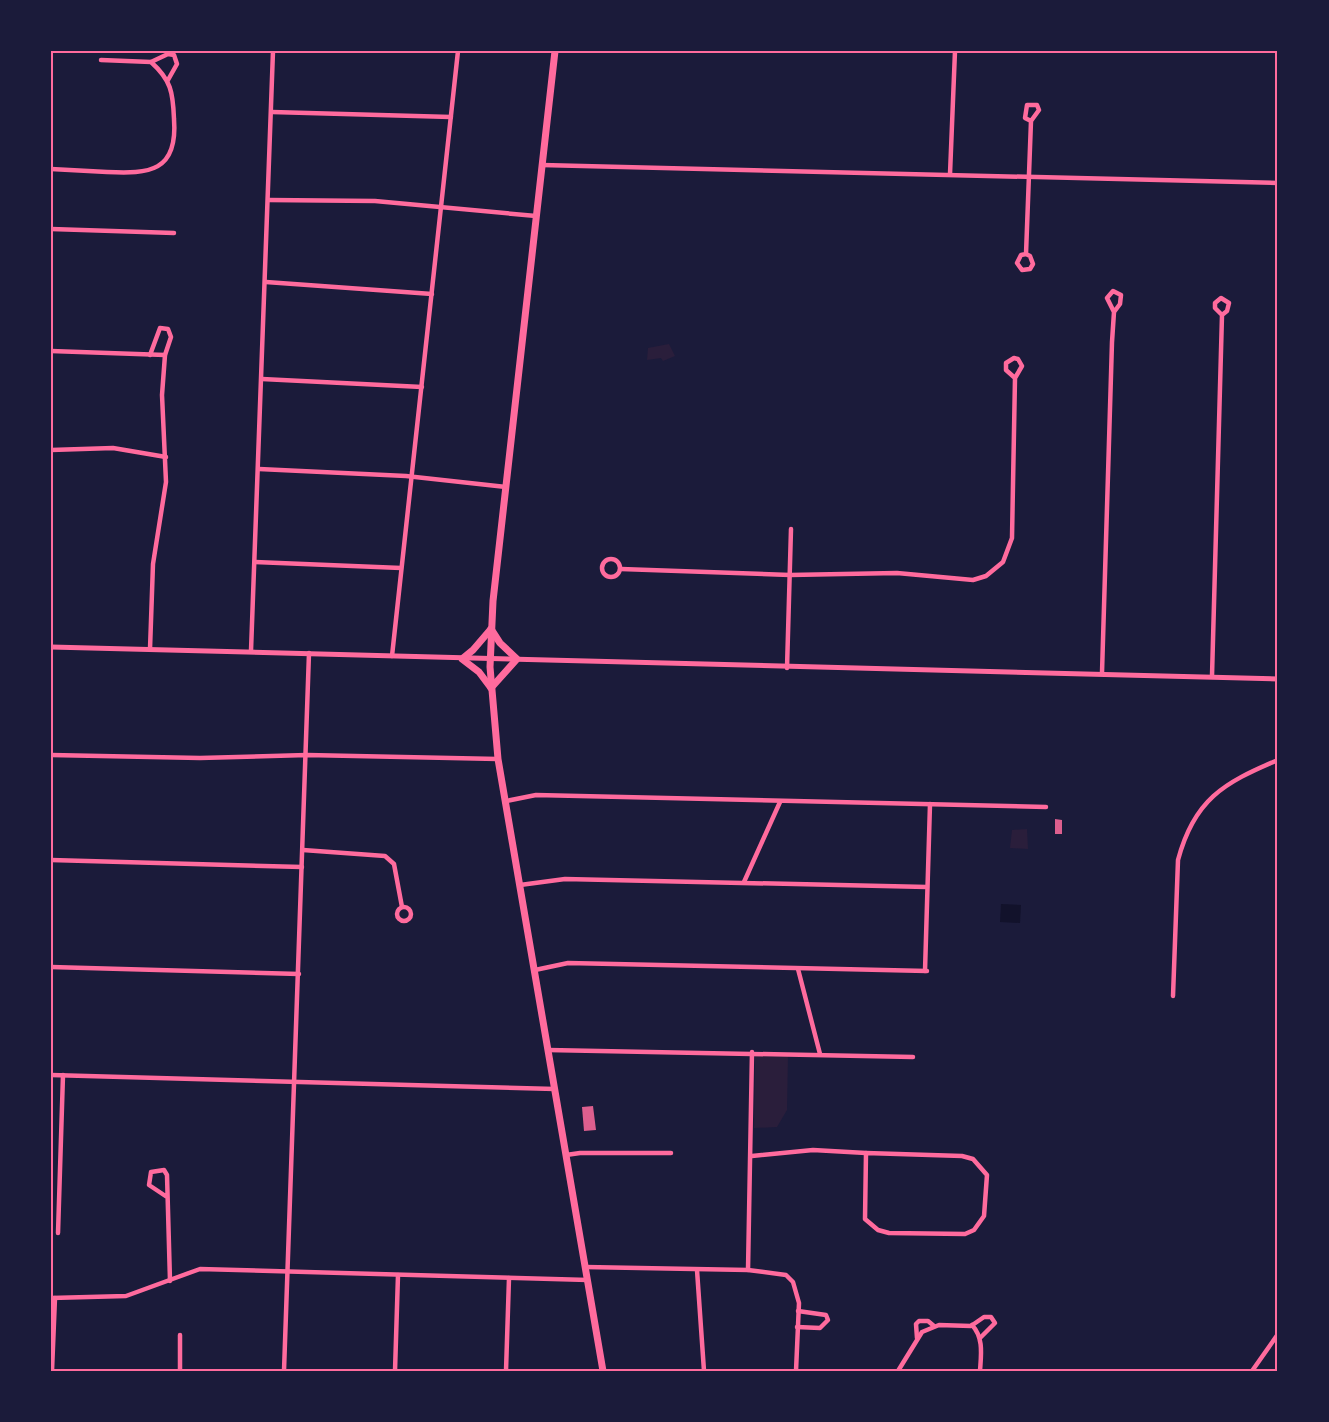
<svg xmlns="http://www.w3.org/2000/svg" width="1329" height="1422" viewBox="0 0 1329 1422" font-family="Karla,sans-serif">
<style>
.green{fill:#2a1e3b}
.water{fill:#12122b}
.building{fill:#dd5f8e}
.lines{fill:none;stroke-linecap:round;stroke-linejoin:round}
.minor{stroke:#ff6b9d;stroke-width:4.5}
.tertiary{stroke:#ff6b9d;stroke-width:5}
.primary{stroke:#ff6b9d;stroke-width:7}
.neatline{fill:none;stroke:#ff6b9d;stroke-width:2}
</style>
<rect width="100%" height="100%" fill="#1b1b3a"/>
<g class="green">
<polygon points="669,344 675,356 663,361 661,358 647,360 648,348"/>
<polygon points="1027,829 1028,849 1010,848 1012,830"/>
<polygon points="755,1054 788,1055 787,1110 777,1127 754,1128"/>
</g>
<polygon class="water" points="1001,904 1021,905 1020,923 1000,922"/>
<g class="building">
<polygon points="1055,819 1062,820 1062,834 1055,834"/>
<polygon points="593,1106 596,1130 584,1131 582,1107"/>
</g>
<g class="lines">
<g class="minor">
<polyline points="151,62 168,54 174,55 177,64 168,80"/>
<polyline points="272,112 451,117"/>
<polyline points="542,165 1278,183"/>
<path d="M51,169C70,170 88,171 107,172C149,174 178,172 174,119C173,92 171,80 151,62L101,60"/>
<polyline points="950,174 955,51"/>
<polyline points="269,200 375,201 536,216"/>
<polyline points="51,229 174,233"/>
<polyline points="1026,254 1021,255 1017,263 1022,270 1030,269 1033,264 1030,256 1026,254 1031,121 1039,110 1037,105 1027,105 1025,118 1031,121"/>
<polyline points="266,282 432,294"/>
<polyline points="51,351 165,355"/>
<polyline points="262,379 422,387"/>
<polyline points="51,450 113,448 166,457"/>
<polyline points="259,469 406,476 506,487"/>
<circle cx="611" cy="568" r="9"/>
<polyline points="255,562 401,568"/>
<polyline points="621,569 790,575 897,573 973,580 986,576 1003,562 1012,538 1015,378 1022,366 1018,359 1014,358 1006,363 1006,370 1015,378"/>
<polyline points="150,649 153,564 166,482 162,395 165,355 171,337 168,329 160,328 150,355"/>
<polyline points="251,651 273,51"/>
<polyline points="392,656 458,51"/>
<polyline points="787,668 791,529"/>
<polyline points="1102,673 1112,342 1114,312 1120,304 1121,295 1113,291 1107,298 1114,312"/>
<polyline points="1212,676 1222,315 1227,311 1229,303 1221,298 1215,303 1215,308 1222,315"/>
<polyline points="51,755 200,758 307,755 498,759"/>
<polyline points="506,801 536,795 1046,807"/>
<polyline points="303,850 385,856 394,864 402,907"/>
<polyline points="51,860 302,867"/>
<polyline points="744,882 780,802"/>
<polyline points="520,885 565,879 927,887"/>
<circle cx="404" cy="914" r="7"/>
<polyline points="51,967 299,974"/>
<polyline points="798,969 820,1054"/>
<polyline points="535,970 568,963 927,971"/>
<polyline points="925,971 930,804"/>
<path d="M1173,996L1178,860C1194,800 1223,783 1278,760"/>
<polyline points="548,1050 913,1057"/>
<polyline points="51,1075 555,1089"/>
<polygon points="866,1153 962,1156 973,1159 987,1175 984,1216 974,1230 965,1234 889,1233 878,1230 865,1219"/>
<polyline points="566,1155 580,1153 671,1153"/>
<polyline points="752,1156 813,1150 866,1153"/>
<polyline points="167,1197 149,1185 151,1172 164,1170 167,1175 170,1281"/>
<polyline points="58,1233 63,1075"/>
<polyline points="585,1267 748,1270 786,1275 793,1282 799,1303 796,1371"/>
<polyline points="697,1270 704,1371"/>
<polyline points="748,1270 752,1052"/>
<polyline points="51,1298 126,1296 200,1269 588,1280"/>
<path d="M972,1325C984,1338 981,1355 980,1371"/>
<polyline points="797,1327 820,1328 828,1320 826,1315 798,1311"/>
<polyline points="917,1338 916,1324 919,1321 928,1321 934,1326"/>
<polyline points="52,1371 55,1298"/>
<polyline points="180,1371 180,1335"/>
<polyline points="284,1371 309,653"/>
<polyline points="395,1371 398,1275"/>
<polyline points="506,1371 509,1278"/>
<polyline points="898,1371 922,1332 939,1325 971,1326 984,1317 991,1317 995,1323 980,1338"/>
<polyline points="1252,1371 1278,1334"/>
</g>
<polyline class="tertiary" points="51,647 1278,679"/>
<g class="primary">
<polyline points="555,51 493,601 490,667 498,759 603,1371"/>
<polyline points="491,629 473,650 462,659 479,672 491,688"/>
<polyline points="491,629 500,643 517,659 491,688"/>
</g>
</g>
<rect width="1329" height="1422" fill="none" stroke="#1b1b3a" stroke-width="105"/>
<rect x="52" y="52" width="1224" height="1318" class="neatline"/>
</svg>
